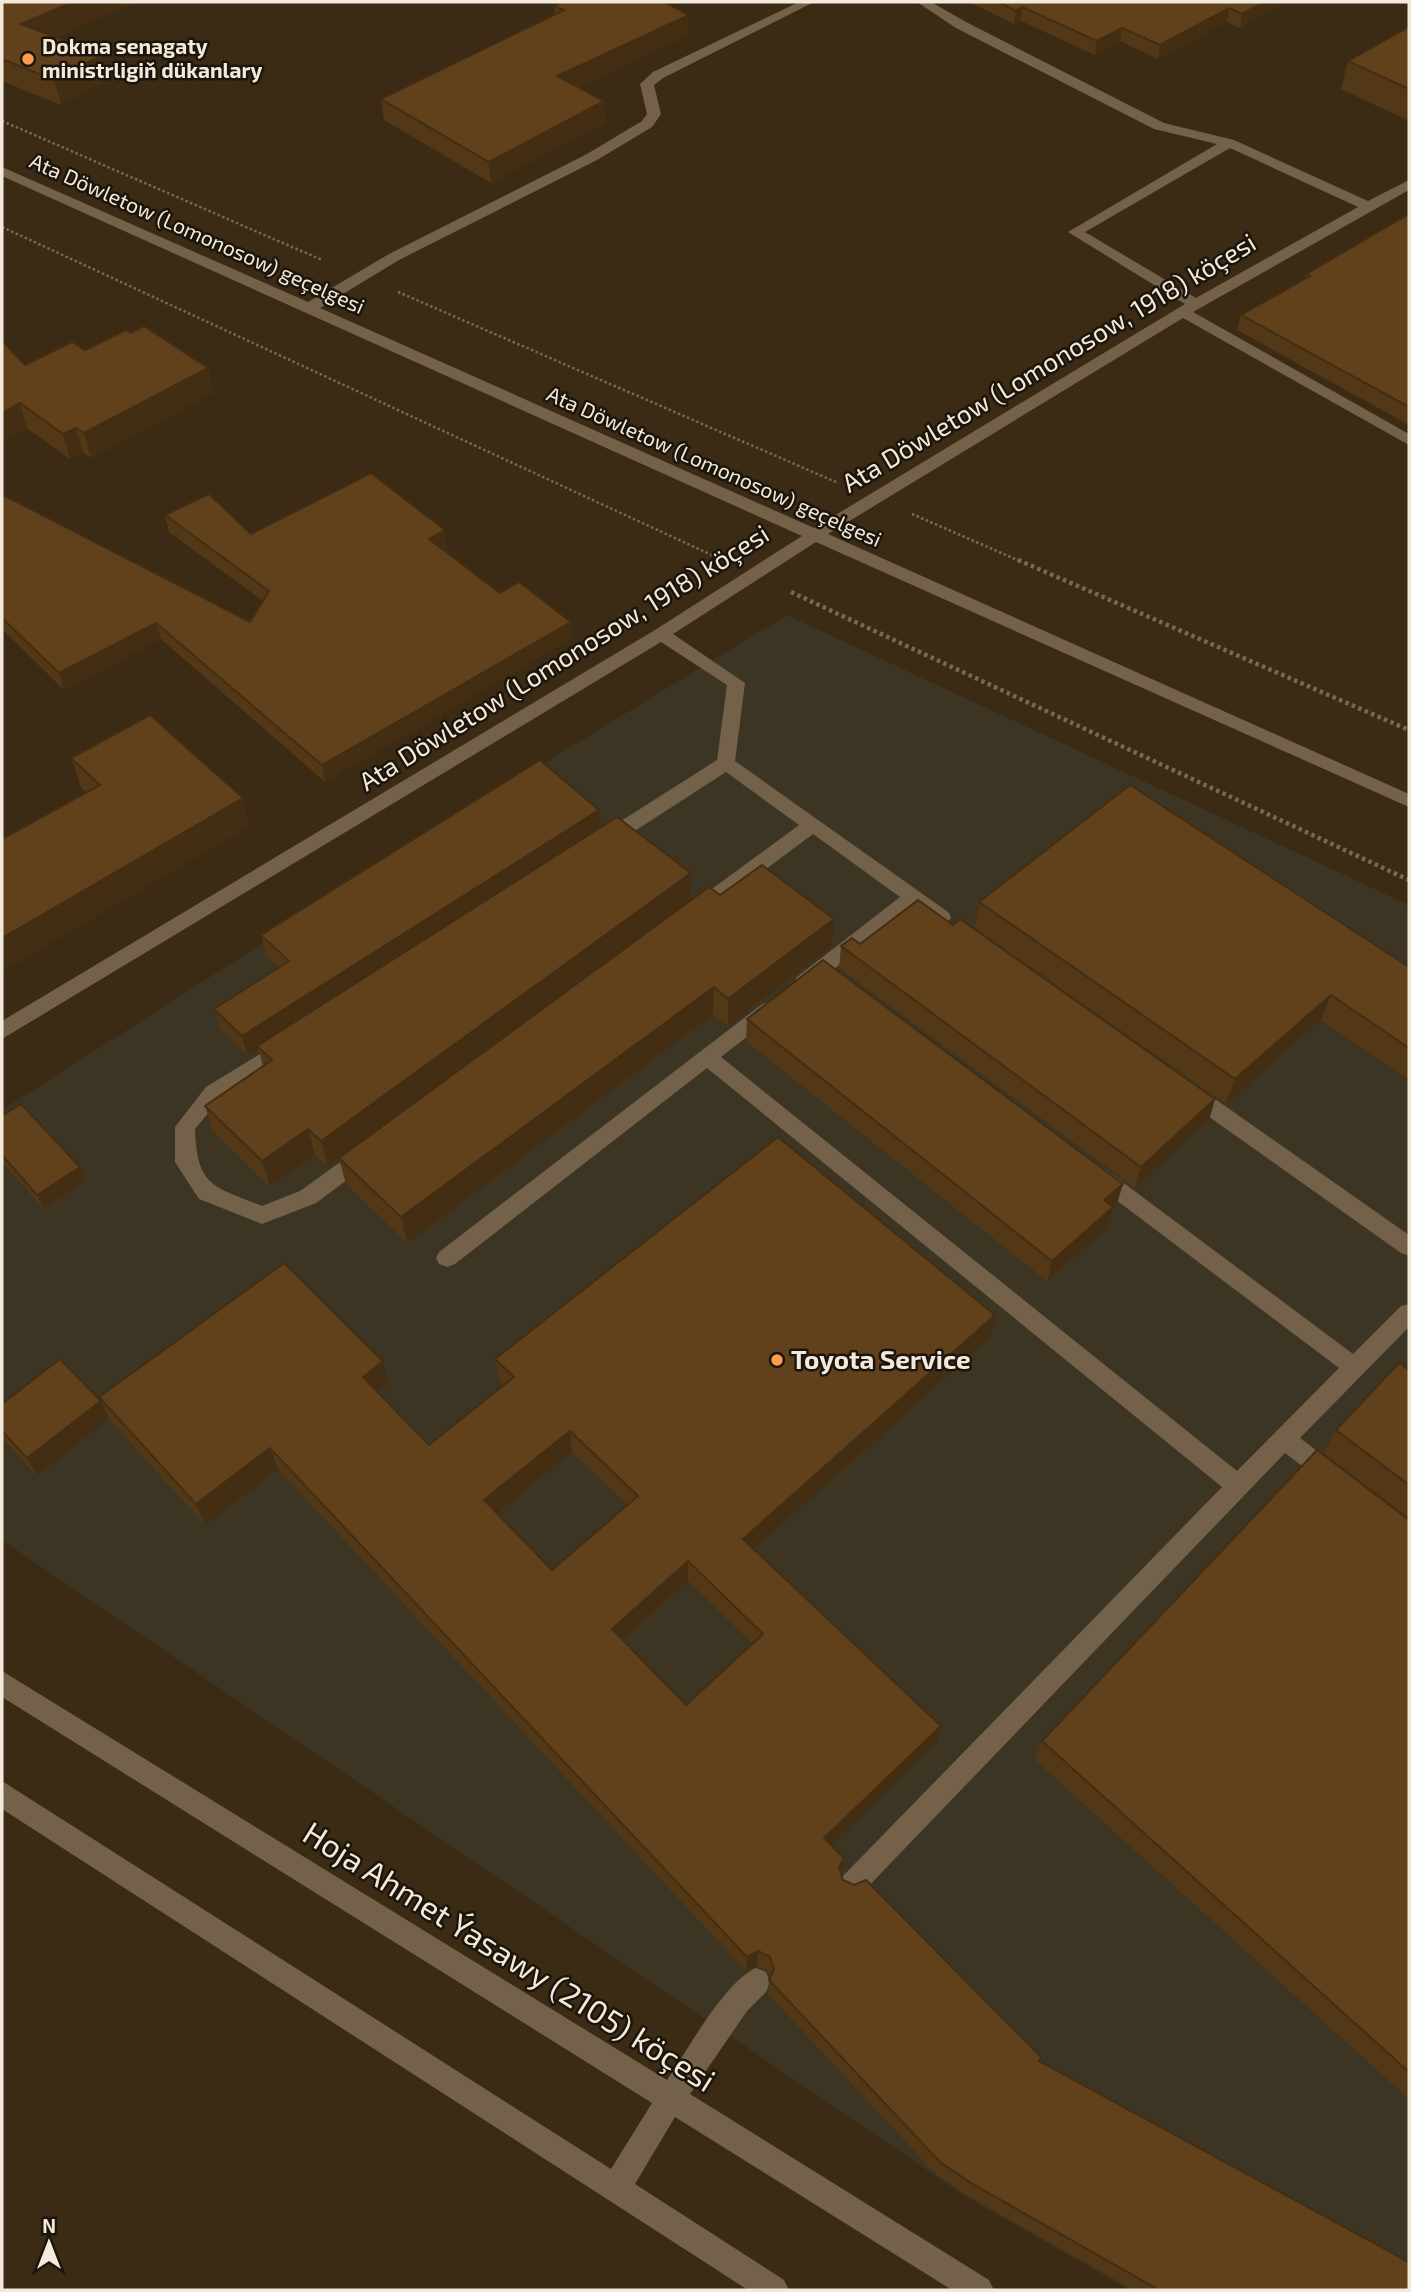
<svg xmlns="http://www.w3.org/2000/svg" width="1411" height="2292" viewBox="0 0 1411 2292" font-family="'Exo 2',sans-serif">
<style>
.commercial{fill:#3d3524}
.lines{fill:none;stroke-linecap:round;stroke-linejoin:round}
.path-far1{stroke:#776955;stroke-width:2.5;stroke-dasharray:2.5 2.5;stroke-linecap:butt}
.path{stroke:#776955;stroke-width:4.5;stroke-dasharray:3.5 3.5;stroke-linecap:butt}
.minor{fill:#736249;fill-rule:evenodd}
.wall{fill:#533817;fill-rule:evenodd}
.shaded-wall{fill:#432e13}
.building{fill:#60411b;stroke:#432e13;stroke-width:2;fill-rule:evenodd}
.poi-dot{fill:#fb9e50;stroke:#1c150b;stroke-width:2.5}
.labels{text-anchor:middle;stroke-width:5;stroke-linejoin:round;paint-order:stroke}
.far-poi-label{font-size:21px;font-weight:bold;fill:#f4eadc;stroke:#1c150b;text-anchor:start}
.far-street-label{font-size:21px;fill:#f4eadc;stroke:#1c150b}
.street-label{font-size:26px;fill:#f4eadc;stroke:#1c150b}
.poi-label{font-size:26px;font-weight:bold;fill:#f4eadc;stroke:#1c150b;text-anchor:start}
.near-street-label{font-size:32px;fill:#f4eadc;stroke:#1c150b}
</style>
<rect width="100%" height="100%" fill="#3b2b14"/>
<polygon class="commercial" points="787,615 1409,905 1409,2290 1130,2290 965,2196 2,1540 2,1110 554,757"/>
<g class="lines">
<g class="path-far1">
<polyline points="2,121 322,260"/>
<polyline points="2,227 716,557"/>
<polyline points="398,292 836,482"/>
<polyline points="912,514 1022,562"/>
</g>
<g class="path">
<polyline points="1018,560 1409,730"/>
<polyline points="791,592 1409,880"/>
</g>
<g class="minor">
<path d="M799,2H814L663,78L654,85L661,114L652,127L597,160L399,260L320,308L814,528L1185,304L1068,232L1217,144L1154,129L956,28L917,2H931L966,22L1164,123L1234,140L1368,201L1409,180V190L1193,312L1409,434V445L1183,318L828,534L1409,794V807L816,542L673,634L745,683L735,761L948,912L951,917L948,922C934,926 924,915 913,907L811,987L804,990L797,987L794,982L797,977L900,897L813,834L704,915H690L687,910L690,905L799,825L726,772L613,845H599L597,840L599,835L717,760L727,685L661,642L2,1039V1021L655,630L802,536L2,176V167L308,302L389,254L587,154L642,121L647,114L640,84L653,72ZM1230,148L1358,207L1196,298L1085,232Z"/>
<polygon points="768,1002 775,1005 778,1010 775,1015 721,1057 1237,1471 1339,1368 1091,1181 1087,1175 1091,1169 1098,1166 1105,1169 1353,1354 1401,1306 1409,1304 1409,1327 1300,1438 1338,1467 1342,1474 1338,1481 1330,1485 1322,1481 1285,1453 861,1894 852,1898 843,1894 839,1885 843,1876 1222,1487 707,1068 455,1264 447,1267 439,1264 436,1258 439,1252 761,1005"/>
<path d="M285,1039L292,1041L295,1047L292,1053L220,1099L195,1129C197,1187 213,1186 262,1206L300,1191L357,1150L364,1147L371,1150L375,1156L371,1162L316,1203L262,1224L199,1199L175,1162V1127L206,1087Z"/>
<polygon points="1191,1085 1198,1087 1409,1235 1409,1256 1401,1253 1184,1099 1181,1093 1184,1087"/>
<path d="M2,1671L667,2080C687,2051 725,1981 756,1968L766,1972L770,1982L766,1992L747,2011L690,2094L989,2280L994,2290H952L675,2117L635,2184L784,2280L789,2290H748L2,1809V1781L611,2169L652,2103L2,1697Z"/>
</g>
</g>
<g class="wall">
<polygon points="2,2 56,37 108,80 61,105 2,81"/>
<polygon points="969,2 1287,2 1240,28 1227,22 1158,59 1120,41 1095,55 1021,21 1014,24"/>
<polygon points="554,6 689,35 578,87 604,101 605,122 491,183 384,120 381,99 555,15"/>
<polygon points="1409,27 1409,118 1407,120 1341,89 1348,61"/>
<polygon points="1409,214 1409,425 1237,330 1241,315 1304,279 1306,274"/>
<polygon points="131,333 208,368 213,393 91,458 83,452 70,459 27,428 2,441 25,365 85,350"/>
<polygon points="2,497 250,622 263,601 169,532 165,515 251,534 445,530 447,547 443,549 500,593 572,638 325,782 161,639 64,690 2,629"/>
<polygon points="71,758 250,826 86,792 81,787"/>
<polygon points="599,810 600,827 691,873 691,900 720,895 832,946 728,1026 713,1015 407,1243 346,1184 339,1159 328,1167 315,1155 270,1187 213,1132 205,1106 263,1066 259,1050 248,1057 221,1029 214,1009 279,967 266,956 261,935"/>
<polygon points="979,902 1409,967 1409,1080 1321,1020 1226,1104 975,928"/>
<polygon points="953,925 1215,1099 1209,1120 1135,1188 839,968 841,946 860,944"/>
<polygon points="747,1019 1117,1204 1113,1208 1107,1228 1047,1281 746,1041"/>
<polygon points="2,1116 80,1167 86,1181 44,1209 2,1162"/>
<path d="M990,1338L754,1549L937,1743L831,1845L844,1858L841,1874L843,1880L1039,2061L1409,2290H1134L965,2194L935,2173L768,1994L769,1980L770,1977L768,1971L757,1966L746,1971L278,1469L205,1525L109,1419L37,1476L2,1438V1404L101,1401L99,1397L389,1383L377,1392L429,1445L504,1386L499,1381L495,1359ZM572,1452L628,1505L552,1570L497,1514ZM688,1581L752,1643L686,1705L622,1640Z"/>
<polygon points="1409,1370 1409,1518 1324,1453 1336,1430"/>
<polygon points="1409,1520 1409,2099 1035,1760 1042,1741"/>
</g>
<g class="shaded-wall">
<polygon points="73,2 138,2 28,49 21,24"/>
<polygon points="1265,2 1287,2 1240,28 1242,14"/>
<polygon points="1022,7 1021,21 1014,24 1016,11"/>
<polygon points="1229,8 1227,22 1158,59 1160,45"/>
<polygon points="689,15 689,35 558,97 557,76"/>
<polygon points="1122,28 1120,41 1095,55 1097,41"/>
<polygon points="102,55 108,80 61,105 54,80"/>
<polygon points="604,101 605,122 491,183 489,162"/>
<polygon points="208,368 213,393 91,458 84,433"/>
<polygon points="20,403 27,428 2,441 2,413"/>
<polygon points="76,428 83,452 70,459 63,434"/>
<polygon points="445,530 447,547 431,555 429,539"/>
<polygon points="571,622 572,638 325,782 322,765"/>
<polygon points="156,623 161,639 64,690 59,673"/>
<polygon points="243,798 250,826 2,972 2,938"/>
<polygon points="599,810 601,831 257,1046 259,1050 248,1057 242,1036"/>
<polygon points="691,873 691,901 328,1167 321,1141"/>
<polygon points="834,919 832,946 728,1026 728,999"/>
<polygon points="714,987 713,1015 407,1243 401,1217"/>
<polygon points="1331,995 1321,1020 1226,1104 1235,1079"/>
<polygon points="1215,1099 1209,1120 1135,1188 1141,1167"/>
<polygon points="308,1129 315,1155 270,1187 262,1161"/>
<polygon points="80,1167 86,1181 44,1209 37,1195"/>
<polygon points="1123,1184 1117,1204 1113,1208 1107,1228 1047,1281 1052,1261 1104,1200"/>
<polygon points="995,1315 990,1338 743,1559 743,1539"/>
<polygon points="383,1361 389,1383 368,1399 363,1377"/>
<polygon points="101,1401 109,1419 37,1476 27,1458"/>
<polygon points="570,1431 572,1452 488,1521 484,1500"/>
<polygon points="270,1448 278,1469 205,1525 196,1504"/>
<polygon points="688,1561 688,1581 613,1648 612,1629"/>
<polygon points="941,1726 937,1743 822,1854 824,1838"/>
<polygon points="844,1858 841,1874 839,1868"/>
<polygon points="758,1951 757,1966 746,1971 747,1957"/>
</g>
<g class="building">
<polygon points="2,2 73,2 21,24 102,55 54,80 2,59"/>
<polygon points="562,2 664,2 689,15 557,76 604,101 489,162 381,99 564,10 554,6"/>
<polygon points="998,2 1265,2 1242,14 1229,8 1160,45 1122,28 1097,41 1022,7 1016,11"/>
<polygon points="1409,27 1409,89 1348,61"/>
<polygon points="1409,214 1409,407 1241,315 1310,276 1306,274"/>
<polygon points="144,326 208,368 84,433 76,428 63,434 20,403 2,413 2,341 25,365 72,342 85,350 126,330 131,333"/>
<polygon points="371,473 445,530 429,539 500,593 519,582 571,622 322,765 156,623 59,673 2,618 2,497 7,497 250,622 269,591 165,515 209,494 251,534"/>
<polygon points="150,715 243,798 2,938 2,839 100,785 71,758"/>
<polygon points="540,760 599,810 242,1036 214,1009 289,961 261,935"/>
<polygon points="1130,785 1409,967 1409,1048 1331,995 1235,1079 979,902"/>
<polygon points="617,817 691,873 321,1141 308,1129 262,1161 205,1106 272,1060 257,1046"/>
<polygon points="762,865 834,919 728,999 714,987 401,1217 339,1158 709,887 720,895"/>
<polygon points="918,900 953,925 960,919 1215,1099 1141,1167 841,946 852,938 860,944"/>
<polygon points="823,960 1123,1184 1104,1200 1113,1207 1052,1261 747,1019"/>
<polygon points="21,1104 80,1167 37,1195 2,1155 2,1116"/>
<path d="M778,1137L995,1315L743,1539L941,1726L824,1838L844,1858L839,1868L843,1880L854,1885L866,1880L1041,2057L1039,2061L1409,2262V2290H1159L971,2183L940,2162L769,1980L774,1969L770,1957L758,1951L747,1957L270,1448L196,1504L99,1397L284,1263L383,1361L363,1377L429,1445L514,1377L495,1359ZM570,1431L638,1496L552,1570L484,1500ZM688,1561L763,1634L686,1705L612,1629Z"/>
<polygon points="60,1359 101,1401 27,1458 2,1431 2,1404"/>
<polygon points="1399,1363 1409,1370 1409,1485 1336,1430"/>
<polygon points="1317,1450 1409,1520 1409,2072 1042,1741"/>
</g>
<g class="poi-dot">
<circle cx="28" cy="59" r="7"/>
<circle cx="777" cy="1360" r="7"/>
</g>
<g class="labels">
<g class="far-poi-label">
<text x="42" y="54">Dokma senagaty<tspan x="42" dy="24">ministrligiň dükanlary</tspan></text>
</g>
<g class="far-street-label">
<text transform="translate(197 234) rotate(24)" y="7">Ata Döwletow (Lomonosow) geçelgesi</text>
<text transform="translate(714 467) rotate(24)" y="7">Ata Döwletow (Lomonosow) geçelgesi</text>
</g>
<g class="street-label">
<text transform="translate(1049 363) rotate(-31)" y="9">Ata Döwletow (Lomonosow, 1918) köçesi</text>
<text transform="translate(564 658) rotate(-32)" y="9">Ata Döwletow (Lomonosow, 1918) köçesi</text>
</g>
<g class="poi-label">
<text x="791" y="1369">Toyota Service</text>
</g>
<g class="near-street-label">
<text transform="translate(509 1957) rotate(32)" y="11">Hoja Ahmet Ýasawy (2105) köçesi</text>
</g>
</g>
<rect width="1411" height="2292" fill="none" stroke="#f4eadc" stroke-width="7"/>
<g transform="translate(49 2243)" stroke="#1c150b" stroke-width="5" paint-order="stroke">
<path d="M0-5L12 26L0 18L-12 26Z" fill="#f4eadc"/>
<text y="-10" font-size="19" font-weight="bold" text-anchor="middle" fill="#f4eadc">N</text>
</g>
</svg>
